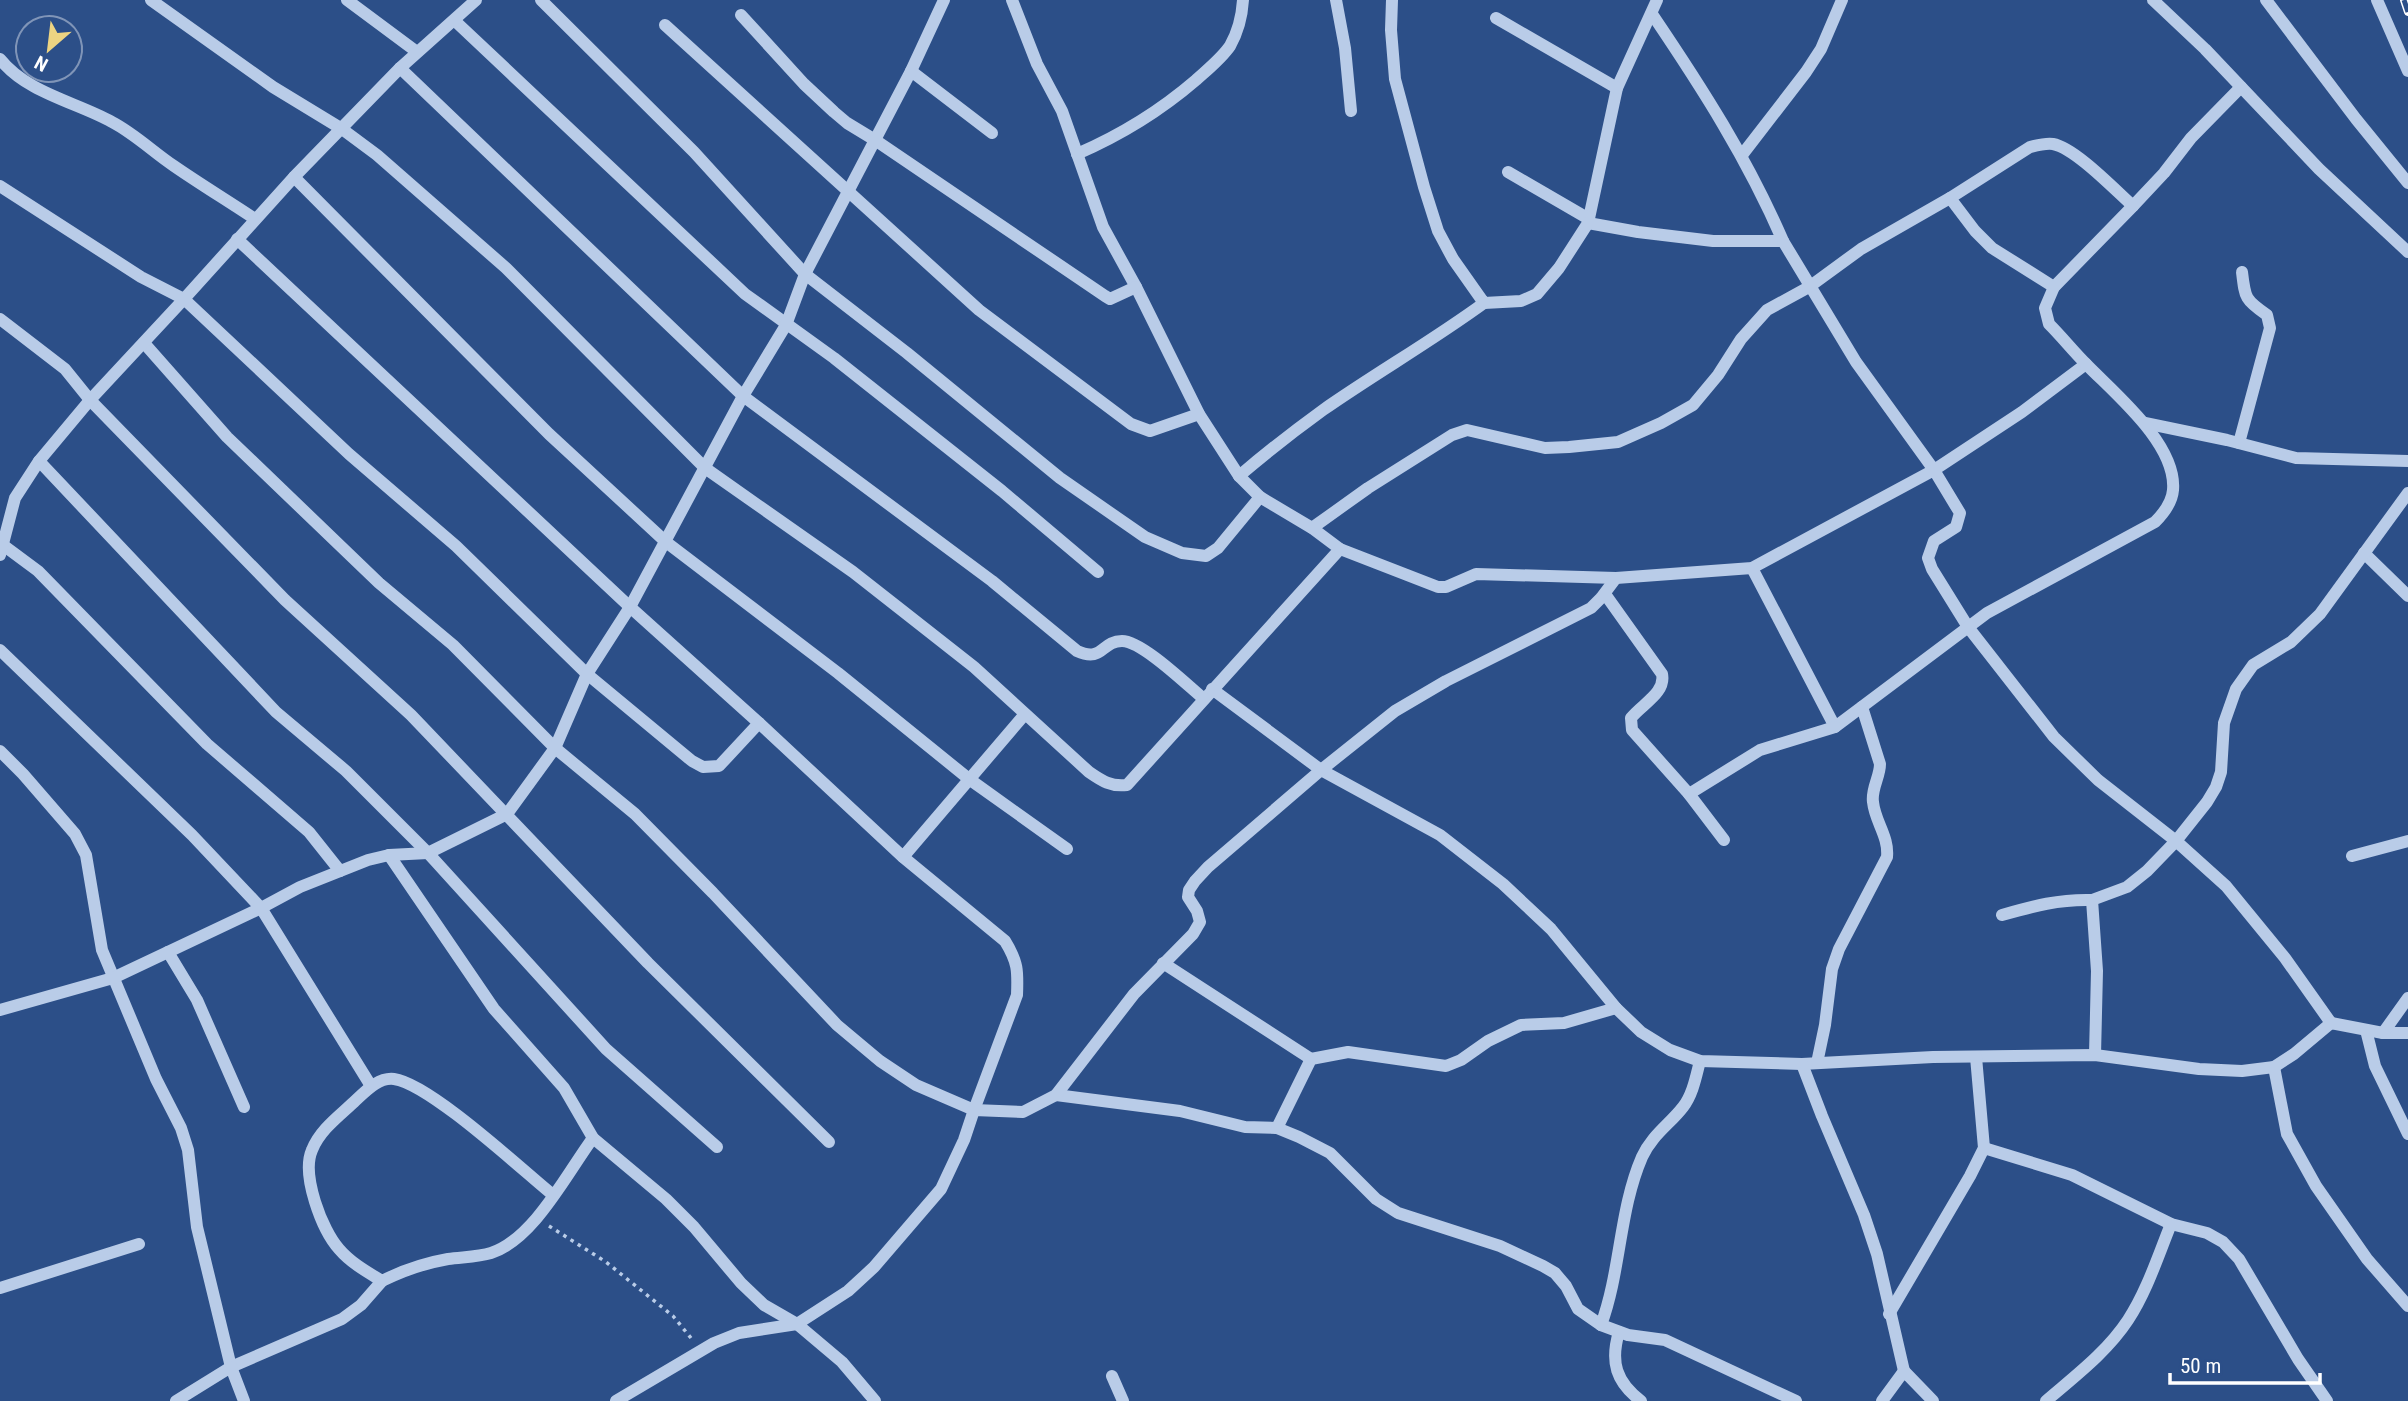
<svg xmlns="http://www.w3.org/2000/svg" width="2408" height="1401" viewBox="0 0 2408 1401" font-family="'Roboto Condensed',sans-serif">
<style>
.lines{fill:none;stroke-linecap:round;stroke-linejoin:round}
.path{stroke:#b9cce8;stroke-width:3.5;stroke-dasharray:3.5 5;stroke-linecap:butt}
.minor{stroke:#b9cce8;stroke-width:12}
.rail-casing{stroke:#fff;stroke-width:8}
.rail{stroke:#2c4f88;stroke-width:5;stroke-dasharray:16;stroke-linecap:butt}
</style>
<rect width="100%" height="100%" fill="#2c4f88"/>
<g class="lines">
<polyline class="path" points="549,1226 606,1262 673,1316 691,1338"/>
<g class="minor">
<path d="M151,0L273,87L342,129L377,155L506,268L705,468L853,572L904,612L974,667L1089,772C1102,781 1111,787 1127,785L1340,549L1312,528L1260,497L1239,476L1199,414L1136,287L1103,227L1062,111L1037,64L1012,0"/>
<polyline points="347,0 417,52"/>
<polyline points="541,0 694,152 805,274 907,353 1060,478 1145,537 1182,553 1206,556 1218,548 1260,497"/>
<polyline points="1336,0 1345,48 1351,111"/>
<polyline points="1392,0 1391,30 1395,79 1424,187 1438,231 1453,259 1484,303 1521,301 1537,294 1559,268 1588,223 1617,88 1657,0"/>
<polyline points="2153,0 2205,49 2319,169 2408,252"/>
<polyline points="2266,0 2356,119 2408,183"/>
<polyline points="2377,0 2408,71"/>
<polyline points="741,15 804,84 834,112 847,123 875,140 1105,296 1110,299 1136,287"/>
<polyline points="1496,18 1617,88"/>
<polyline points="455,21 745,294 834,358 1002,491 1098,572"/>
<polyline points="665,25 979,310 1131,424 1150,431 1199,414"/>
<path d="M0,59C27,93 76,102 112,122C135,134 153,152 174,166C200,184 228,201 255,219"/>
<path d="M400,68L743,396L992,581L1077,651C1103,663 1101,641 1122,641C1142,641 1187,685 1204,699"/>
<polyline points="911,71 992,133"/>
<path d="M1077,154C1121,135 1160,111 1196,80C1207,70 1221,59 1230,46C1238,32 1242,16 1243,0"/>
<polyline points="1742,155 1806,72 1821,49 1842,0"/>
<polyline points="1508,172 1589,219"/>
<polyline points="294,177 549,434 666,542 838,673 969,779 1067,849"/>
<polyline points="0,186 141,277 184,299 349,454 456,546 587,674 692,761 703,767 719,766 759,723"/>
<polyline points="1950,198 1975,231 1992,248 2054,287"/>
<path d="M1588,223L1638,232L1713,241H1783C1747,158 1702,88 1652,14"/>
<polyline points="1783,241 1856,362 1934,470 2022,412 2086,364"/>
<polyline points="0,319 65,369 90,400 285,600 411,715 648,963 829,1142"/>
<path d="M144,343L227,437L379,583L453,645L555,748L635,814L713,893L837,1025L880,1061L916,1085L974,1110L1017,995C1018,971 1018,962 1005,941L903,857L759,723L630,607L237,239"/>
<polyline points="2145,423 2227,440 2296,458 2408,461"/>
<path d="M2239,443L2270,328L2267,315C2245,300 2245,298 2242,272"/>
<polyline points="39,461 276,712 346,771 428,853 606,1049 717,1147"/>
<path d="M1239,476C1266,453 1294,431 1323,410C1376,373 1432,341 1484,303"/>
<path d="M1312,528L1368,488L1452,435L1467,430L1545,448L1569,447L1618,442L1661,423L1693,405L1718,375L1741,339L1767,310L1809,287L1861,249L1950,198L2030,147C2038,145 2045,143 2053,144C2075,148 2115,190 2133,206"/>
<polyline points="3,545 38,571 207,744 309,832 340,871"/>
<polyline points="1340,549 1438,587 1446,587 1476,574 1616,578 1752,568 1934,470 1960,513 1956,527 1934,541 1928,558 1932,569 1968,627 2054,737 2098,780 2176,841 2226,886 2285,958 2331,1023"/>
<polyline points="2364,553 2408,596"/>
<polyline points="0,555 15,498 39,461 90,400 184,299 294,177 400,68 476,0"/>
<path d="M1752,568L1835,727L1987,613L2155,522C2164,513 2172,503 2173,490C2177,444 2114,393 2086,364C2073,351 2062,337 2049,324L2045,308L2054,287L2133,206L2164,173L2191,138L2241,87"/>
<path d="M1605,594L1662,674C1666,693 1642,704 1631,718L1632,730L1689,794L1724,840"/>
<polyline points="0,650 192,835 261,908 371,1086"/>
<polyline points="1212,689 1321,770 1440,835 1503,884 1551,929 1616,1008 1641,1032 1670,1050 1700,1061 1802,1064 1933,1057 2095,1055 2199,1069 2242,1071 2274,1067 2294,1054 2331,1023 2383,1033 2408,1033"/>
<polyline points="0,751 23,774 75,834 86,855 102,950 156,1079 181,1128 188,1150 197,1227 231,1367 342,1319 361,1305 382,1281"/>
<polyline points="1689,794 1760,750 1835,727"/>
<polyline points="389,855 494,1009 564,1088 593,1138 666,1199 694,1227 741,1283 764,1305 797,1324 842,1362 875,1401"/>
<polyline points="2352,856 2408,841"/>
<polyline points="903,857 1025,714"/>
<path d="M2002,915C2034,906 2059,899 2092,900"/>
<polyline points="168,952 197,1000 244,1107"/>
<polyline points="1163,963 1311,1059"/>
<polyline points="0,1010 113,978 261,908 300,887 368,860 389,855 428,853 507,814 555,748 587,674 630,607 743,396 786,325 805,274 911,71 944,0"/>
<polyline points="2366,1030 2375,1066 2408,1134"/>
<polyline points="2383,1033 2408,998"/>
<polyline points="2095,1055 2097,971 2092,900 2127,887 2147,871 2176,841 2207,802 2216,787 2221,772 2224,723 2236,689 2253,665 2291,642 2320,614 2408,493"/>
<path d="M1817,1063L1825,1025L1832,969L1839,949L1887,857C1889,836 1875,822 1873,802C1871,789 1880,777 1880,764L1862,707"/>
<polyline points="1802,1064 1822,1116 1864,1215 1877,1254 1904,1371"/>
<polyline points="2274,1067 2287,1134 2316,1186 2367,1259 2408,1306"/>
<polyline points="1056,1095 1180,1111 1245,1127 1277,1128 1299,1137 1330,1153 1376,1199 1398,1213 1500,1246 1543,1266 1555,1273 1566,1286 1578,1309 1601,1325 1628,1335 1665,1340 1796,1401"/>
<polyline points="1277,1128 1311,1059 1348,1052 1446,1066 1461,1060 1488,1041 1521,1025 1564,1023 1616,1008"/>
<polyline points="1984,1148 2072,1175 2171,1224 2207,1233 2223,1242 2239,1259 2298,1359 2327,1401"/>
<path d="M553,1195C521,1169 430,1084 394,1079C378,1077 365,1092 354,1102C338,1117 320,1130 312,1150C301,1175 322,1230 339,1249C351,1263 367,1272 382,1281C404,1270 425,1263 448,1259C462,1257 478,1257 491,1253C534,1239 567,1173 593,1138"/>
<polyline points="0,1288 139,1244"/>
<polyline points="1889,1314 1970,1176 1984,1148 1976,1057"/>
<path d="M1601,1325C1621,1271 1619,1210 1642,1157C1652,1135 1670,1124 1683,1107C1693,1094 1696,1076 1700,1061"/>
<path d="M1619,1332C1610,1362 1616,1382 1641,1401"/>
<polyline points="1112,1376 1123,1401"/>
<polyline points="176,1401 231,1367 244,1401"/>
<polyline points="616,1401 714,1343 739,1333 797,1324 848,1291 874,1267 941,1189 964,1140 974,1110 1023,1112 1056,1095 1134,994 1193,934 1200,922 1197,911 1188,897 1189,890 1195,881 1208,867 1321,770 1395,711 1446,681 1591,608 1601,598 1616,578"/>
<polyline points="1882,1401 1904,1371 1933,1401"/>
<path d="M2046,1401C2075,1376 2107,1352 2128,1320C2147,1291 2158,1256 2171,1224"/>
</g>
<defs>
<polyline id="rail" points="2404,0 2408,12"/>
</defs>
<use href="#rail" class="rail-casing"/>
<use href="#rail" class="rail"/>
</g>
<g transform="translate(49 49) rotate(208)"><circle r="33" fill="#2c4f88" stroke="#8095b8" stroke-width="2"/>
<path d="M0-5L12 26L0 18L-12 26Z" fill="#edd482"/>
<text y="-10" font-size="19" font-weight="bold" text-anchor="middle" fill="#ffffff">N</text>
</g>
<path d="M2170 1373v10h150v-10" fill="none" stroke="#ffffff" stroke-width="3.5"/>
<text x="2180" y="1373" font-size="21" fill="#ffffff" stroke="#2c4f88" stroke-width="5" paint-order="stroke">50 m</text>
</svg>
